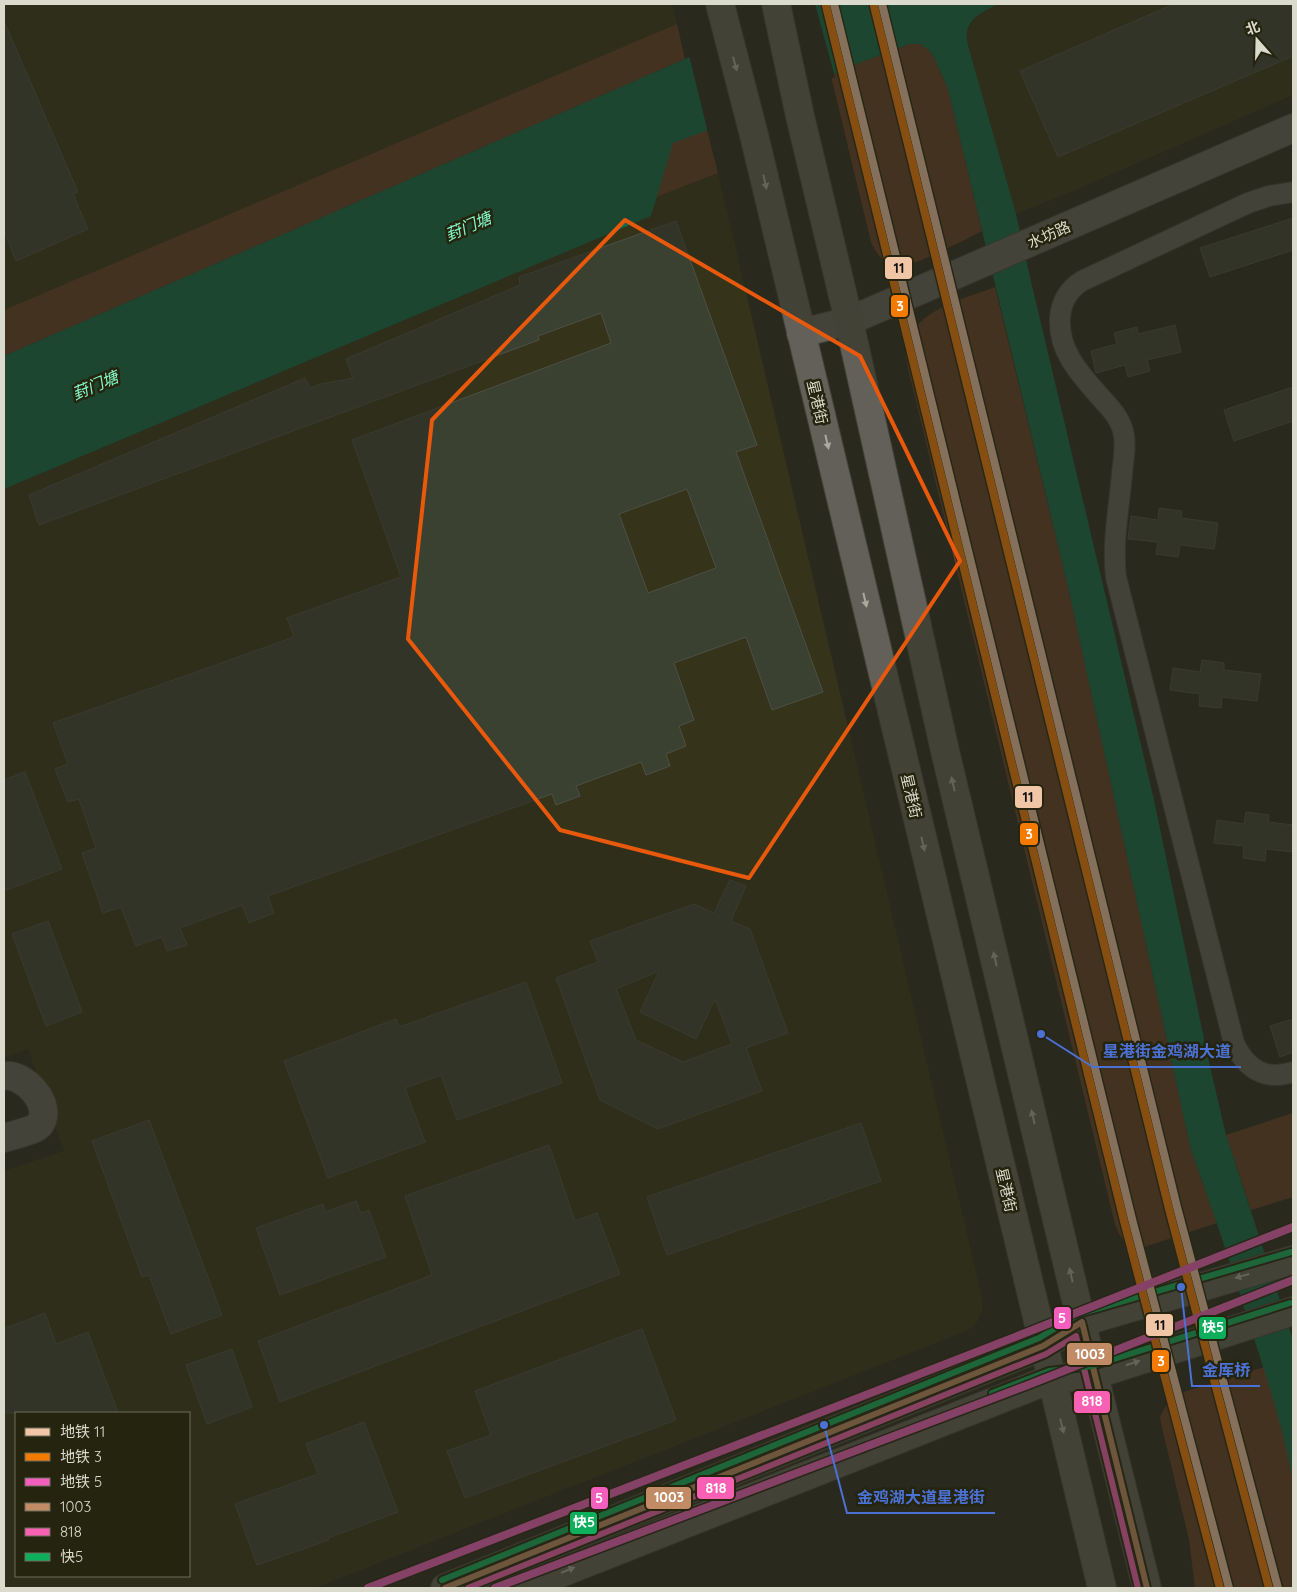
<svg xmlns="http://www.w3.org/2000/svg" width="1297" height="1592" viewBox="0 0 1297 1592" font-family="Quicksand,'Noto Sans SC',sans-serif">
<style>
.built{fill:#35341a;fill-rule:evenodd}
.green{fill:#643d26}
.water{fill:#0e684a}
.pier{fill:#2a291d}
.building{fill:#3a4131;stroke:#4e4f47;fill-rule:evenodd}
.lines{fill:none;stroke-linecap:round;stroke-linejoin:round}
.street-casing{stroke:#45443a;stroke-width:22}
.secondary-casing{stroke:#45443a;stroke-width:30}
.primary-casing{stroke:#45443a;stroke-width:30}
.street{stroke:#63605c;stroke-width:20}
.secondary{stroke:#65625c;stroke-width:28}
.primary{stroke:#626058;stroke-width:28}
.bus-1-casing{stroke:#25240f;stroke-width:10}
.bus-2-casing{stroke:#25240f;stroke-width:10}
.bus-3-casing{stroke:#25240f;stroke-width:10}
.bus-1{stroke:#c18c65;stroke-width:6}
.bus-2{stroke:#f860b3;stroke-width:6}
.bus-3{stroke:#0daf5c;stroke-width:6}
.metro-1-casing{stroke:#25240f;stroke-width:11}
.metro-2-casing{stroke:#25240f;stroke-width:11}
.metro-3-casing{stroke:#25240f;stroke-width:11}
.metro-1{stroke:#f1c6a6;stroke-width:8}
.metro-2{stroke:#f57b00;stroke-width:8}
.metro-3{stroke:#f45ebf;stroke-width:8}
.oneway{fill:#aaa99e}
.marked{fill:none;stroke:#e8590c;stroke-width:4;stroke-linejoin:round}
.labels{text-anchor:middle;stroke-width:5;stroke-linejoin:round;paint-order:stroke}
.street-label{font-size:15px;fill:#dadacd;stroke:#25240f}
.water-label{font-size:16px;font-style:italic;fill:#83f8c8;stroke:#25240f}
.leader{fill:none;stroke:#4c71d5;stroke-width:2}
.callout-dot{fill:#4c71d5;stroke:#25240f;stroke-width:2}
.callout-label{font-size:16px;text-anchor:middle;font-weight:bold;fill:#4c71d5;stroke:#25240f;stroke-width:5;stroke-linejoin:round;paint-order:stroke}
.line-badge{stroke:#25240f;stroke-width:2}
.badge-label{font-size:14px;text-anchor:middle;font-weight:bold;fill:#fff}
.pale-badge-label{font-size:14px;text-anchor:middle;font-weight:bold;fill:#111}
</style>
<rect width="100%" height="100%" fill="#2a291d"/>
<g class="built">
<polygon points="4,4 672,4 677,24 4,310"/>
<polygon points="999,4 1293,4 1293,95 1071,192 1016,214 969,49 966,34 971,24 977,16 983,11"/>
<path d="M718,173L982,1298L983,1308L977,1322L972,1328L961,1333L315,1588H4V1171L64,1151L28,1049L4,1058V489L651,216L656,197ZM16,1413H189V1576H16Z"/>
</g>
<g class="green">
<polygon points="677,24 685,59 4,356 4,310"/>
<path d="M910,44H920L928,49L933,55L948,89L982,231C969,238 956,244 943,250C917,263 887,279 871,242L831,76L851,66Z"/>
<polygon points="707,130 718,173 656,197 672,143"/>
<path d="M995,287L1069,591L1191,1150L1217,1223L1144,1247C1127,1250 1120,1238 1115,1224L907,364C907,358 904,350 906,345C917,309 964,299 995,287Z"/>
<polygon points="1293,1113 1293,1197 1251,1210 1226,1135"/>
<polygon points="1264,1367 1287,1447 1293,1480 1293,1588 1195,1588 1189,1539 1162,1428 1160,1417 1164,1409 1174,1395"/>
</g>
<path class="water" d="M808,4H999C987,9 969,17 967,33C966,38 968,44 969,49L1016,214L1029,273L1154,800L1208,1058L1226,1135L1293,1340V1480C1283,1427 1266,1375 1249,1323C1231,1265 1212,1207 1191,1150L1069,591L948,89L933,55L928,49L920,44H910L851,66L752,114L673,143L651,216L4,489V356L685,59Z"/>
<polygon class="pier" points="802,4 815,4 835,77 753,116 708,133 689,55"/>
<g class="building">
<polygon points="1174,4 1293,4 1293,56 1058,157 1020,71"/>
<polygon points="4,21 78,192 73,194 88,229 16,261 4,231"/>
<polygon points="1293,218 1293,250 1210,277 1200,248"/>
<path d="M676,221L757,445L736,452L823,692L772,710L746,637L674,663L694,720L679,726L686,746L666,754L670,766L646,775L641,762L576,786L580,796L556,805L552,794L268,896L274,913L249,923L242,905L180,928L187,945L167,951L162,937L136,946L121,907L103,913L82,853L96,848L79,799L68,802L55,769L68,764L53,723L294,637L287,618L401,577L352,440L611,343L601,313L538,336L539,340L39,525L29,495L305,378L310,388L321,384L353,378L346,359L520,285L519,277ZM687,489L716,568L648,593L619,514Z"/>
<polygon points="1175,325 1181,352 1147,360 1150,371 1128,377 1125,365 1096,373 1091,351 1117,344 1114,333 1137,327 1138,334"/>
<polygon points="1293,387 1293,421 1234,441 1224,410"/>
<polygon points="1159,508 1182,511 1181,518 1218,523 1214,549 1180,545 1178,557 1156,554 1158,542 1128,539 1131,516 1158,520"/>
<polygon points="1202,660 1224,663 1224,670 1261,674 1257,701 1222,697 1221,708 1199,706 1200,694 1170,690 1173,668 1200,672"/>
<polygon points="25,772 62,869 4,891 4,780"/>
<polygon points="1246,812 1269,815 1268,822 1293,825 1293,852 1266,849 1265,861 1243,858 1244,846 1214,843 1217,820 1244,824"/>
<path d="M730,880L746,886L731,921L750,929L788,1033L746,1048L762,1091L658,1129L600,1100L556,978L598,962L590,941L694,904L714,913ZM659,971L640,1012L696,1039L715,999L732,1044L683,1062L636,1040L616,989Z"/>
<polygon points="48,921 82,1012 46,1026 12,934"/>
<polygon points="526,982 562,1083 457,1120 441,1075 405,1088 425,1142 328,1178 284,1061 396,1019 399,1027"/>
<polygon points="1293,1019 1293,1052 1280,1057 1270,1026"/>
<polygon points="149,1120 222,1315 171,1334 149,1275 142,1277 92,1141"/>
<polygon points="861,1123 881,1181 667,1255 647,1197"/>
<polygon points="549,1145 575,1221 597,1213 620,1274 280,1402 258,1341 432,1275 405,1196"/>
<polygon points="356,1201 361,1213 369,1210 386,1257 280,1295 256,1228 323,1204 325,1212"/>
<polygon points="45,1313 56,1344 88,1332 118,1413 4,1413 4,1329"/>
<polygon points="642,1329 676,1420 465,1498 447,1451 491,1435 475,1391"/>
<polygon points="232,1349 252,1407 207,1424 186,1365"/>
<polygon points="364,1422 398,1512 328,1538 329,1540 257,1565 235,1504 318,1474 306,1444"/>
</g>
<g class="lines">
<defs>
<path id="street" d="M1293,192L1269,196L1248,203L1082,281C1069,289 1061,302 1060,318C1058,353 1082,376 1103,400C1113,411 1122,421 1124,436C1126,449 1123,462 1122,474C1119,508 1112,543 1116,577L1234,1043C1246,1069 1265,1081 1293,1072"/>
<g id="secondary">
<polyline points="801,333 849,321 1293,128"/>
<path d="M4,1076C25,1073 53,1105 40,1124C36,1131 12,1135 4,1138"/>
</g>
<g id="primary">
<polyline points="720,4 754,135 1102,1588"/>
<polyline points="776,4 800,116 849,321 945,751 1094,1375 1147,1588"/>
<polyline points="445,1588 1043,1346 1082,1322 1293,1260"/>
<polyline points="523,1588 1051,1379 1094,1375 1293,1311"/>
</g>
</defs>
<use href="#street" class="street-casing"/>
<use href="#secondary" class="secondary-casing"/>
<use href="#primary" class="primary-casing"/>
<use href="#street" class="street"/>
<use href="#secondary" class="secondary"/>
<use href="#primary" class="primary"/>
<defs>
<polyline id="bus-1" points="445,1588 1043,1346 1082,1322 1147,1588"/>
<polyline id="bus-2" points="468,1588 1046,1354 1076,1336 1138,1588"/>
<g id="bus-3">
<polyline points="992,1393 1049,1371 1092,1366 1290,1303"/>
<polyline points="442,1580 1039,1338 1079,1314 1291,1252"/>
</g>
</defs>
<use href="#bus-1" class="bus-1-casing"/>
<use href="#bus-2" class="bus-2-casing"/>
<use href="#bus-3" class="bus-3-casing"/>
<use href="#bus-1" class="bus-1"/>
<use href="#bus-2" class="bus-2"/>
<use href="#bus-3" class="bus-3"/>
<defs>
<g id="metro-1">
<polyline points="834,4 1132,1219 1229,1588"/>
<polyline points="882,4 1177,1207 1278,1588"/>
</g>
<g id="metro-2">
<polyline points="826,6 1124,1221 1220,1588"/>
<polyline points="874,6 1169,1209 1269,1588"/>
</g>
<g id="metro-3">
<polyline points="368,1588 1010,1339 1293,1227"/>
<polyline points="495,1588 1028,1385 1293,1280"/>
</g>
</defs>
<use href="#metro-1" class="metro-1-casing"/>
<use href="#metro-2" class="metro-2-casing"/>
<use href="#metro-3" class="metro-3-casing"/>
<use href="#metro-1" class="metro-1"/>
<use href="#metro-2" class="metro-2"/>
<use href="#metro-3" class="metro-3"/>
</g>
<defs><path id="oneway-solid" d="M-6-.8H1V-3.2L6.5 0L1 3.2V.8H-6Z" transform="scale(1.25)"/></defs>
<g class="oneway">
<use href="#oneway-solid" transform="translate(735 64) rotate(75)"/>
<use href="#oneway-solid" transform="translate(765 182) rotate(77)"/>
<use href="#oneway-solid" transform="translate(827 442) rotate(77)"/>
<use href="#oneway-solid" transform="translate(865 600) rotate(77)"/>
<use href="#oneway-solid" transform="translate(953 784) rotate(-103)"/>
<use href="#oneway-solid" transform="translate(923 844) rotate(77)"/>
<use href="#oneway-solid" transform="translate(995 959) rotate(-103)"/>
<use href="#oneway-solid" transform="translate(1033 1117) rotate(-103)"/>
<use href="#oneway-solid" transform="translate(1071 1275) rotate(-103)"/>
<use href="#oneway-solid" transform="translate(1242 1276) rotate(164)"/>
<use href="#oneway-solid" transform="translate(1133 1363) rotate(-18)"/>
<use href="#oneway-solid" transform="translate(1062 1426) rotate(76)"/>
<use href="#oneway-solid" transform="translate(568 1570) rotate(-22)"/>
</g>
<path d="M0 0H1297V1592H0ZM625,220L860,356L960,561L749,878L560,830L408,639L432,420Z" fill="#2a291d" fill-opacity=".55" fill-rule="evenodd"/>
<path class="marked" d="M625,220L860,356L960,561L749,878L560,830L408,639L432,420Z"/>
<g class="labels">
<g class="street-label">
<text transform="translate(1049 235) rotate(-24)" y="5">水坊路</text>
<text transform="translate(817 402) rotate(77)" y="5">星港街</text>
<text transform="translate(911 796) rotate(77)" y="5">星港街</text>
<text transform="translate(1006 1190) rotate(77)" y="5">星港街</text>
</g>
<g class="water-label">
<text transform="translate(468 226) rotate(-23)" y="6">葑门塘</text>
<text transform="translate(95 385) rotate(-23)" y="6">葑门塘</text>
</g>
</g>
<path class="leader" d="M1041 1034L1093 1067H1241M1181 1287L1192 1386H1260M824 1425L847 1513H995"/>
<g class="callout-dot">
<circle cx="1041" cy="1034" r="5"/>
<circle cx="1181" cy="1287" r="5"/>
<circle cx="824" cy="1425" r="5"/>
</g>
<g class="callout-label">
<text x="1167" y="1057">星港街金鸡湖大道</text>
<text x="1226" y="1376">金厍桥</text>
<text x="921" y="1503">金鸡湖大道星港街</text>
</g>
<g class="line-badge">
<rect x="884" y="256" width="29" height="24" rx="5" fill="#f1c6a6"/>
<rect x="890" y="294" width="19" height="24" rx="5" fill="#f57b00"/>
<rect x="1014" y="785" width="29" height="24" rx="5" fill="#f1c6a6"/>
<rect x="1019" y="822" width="20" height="24" rx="5" fill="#f57b00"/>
<rect x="1053" y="1306" width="19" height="24" rx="5" fill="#f45ebf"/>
<rect x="1145" y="1313" width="29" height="24" rx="5" fill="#f1c6a6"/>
<rect x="1198" y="1316" width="29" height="24" rx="5" fill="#0daf5c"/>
<rect x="1066" y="1342" width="47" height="24" rx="5" fill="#c18c65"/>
<rect x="1151" y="1349" width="19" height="24" rx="5" fill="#f57b00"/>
<rect x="1073" y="1390" width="38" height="24" rx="5" fill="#f860b3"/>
<rect x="696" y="1476" width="39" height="24" rx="5" fill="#f860b3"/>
<rect x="645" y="1486" width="47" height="24" rx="5" fill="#c18c65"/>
<rect x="590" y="1486" width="19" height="24" rx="5" fill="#f45ebf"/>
<rect x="569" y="1511" width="29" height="24" rx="5" fill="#0daf5c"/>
</g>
<g class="badge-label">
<text x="900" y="311">3</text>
<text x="1029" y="839">3</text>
<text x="1062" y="1323">5</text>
<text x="1213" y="1332">快5</text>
<text x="1090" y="1359">1003</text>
<text x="1161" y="1366">3</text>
<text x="1092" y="1406">818</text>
<text x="716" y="1493">818</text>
<text x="669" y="1502">1003</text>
<text x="599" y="1503">5</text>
<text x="584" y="1527">快5</text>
</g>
<g class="pale-badge-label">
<text x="899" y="273">11</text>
<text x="1028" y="802">11</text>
<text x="1160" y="1330">11</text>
</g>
<rect width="1297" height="1592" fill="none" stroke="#dadacd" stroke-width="10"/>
<rect x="15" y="1412" width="175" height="165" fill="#25240f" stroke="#6d6d5b"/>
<rect x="25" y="1428" width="25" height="8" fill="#f1c6a6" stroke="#6d6d5b"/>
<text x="60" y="1437" font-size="15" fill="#dadacd">地铁 11</text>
<rect x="25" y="1453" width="25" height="8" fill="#f57b00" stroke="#6d6d5b"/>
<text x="60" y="1462" font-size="15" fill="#dadacd">地铁 3</text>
<rect x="25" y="1478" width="25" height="8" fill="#f45ebf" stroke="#6d6d5b"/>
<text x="60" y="1487" font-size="15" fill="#dadacd">地铁 5</text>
<rect x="25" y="1503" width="25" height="8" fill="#c18c65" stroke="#6d6d5b"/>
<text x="60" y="1512" font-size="15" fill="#dadacd">1003</text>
<rect x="25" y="1528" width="25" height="8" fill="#f860b3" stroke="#6d6d5b"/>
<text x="60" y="1537" font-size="15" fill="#dadacd">818</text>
<rect x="25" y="1553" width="25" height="8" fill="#0daf5c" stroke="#6d6d5b"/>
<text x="60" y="1562" font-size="15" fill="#dadacd">快5</text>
<g transform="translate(1257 40) rotate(340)" stroke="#25240f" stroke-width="4" paint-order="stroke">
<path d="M0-4L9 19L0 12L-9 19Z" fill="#dadacd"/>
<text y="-8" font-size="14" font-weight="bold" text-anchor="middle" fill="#dadacd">北</text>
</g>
</svg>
